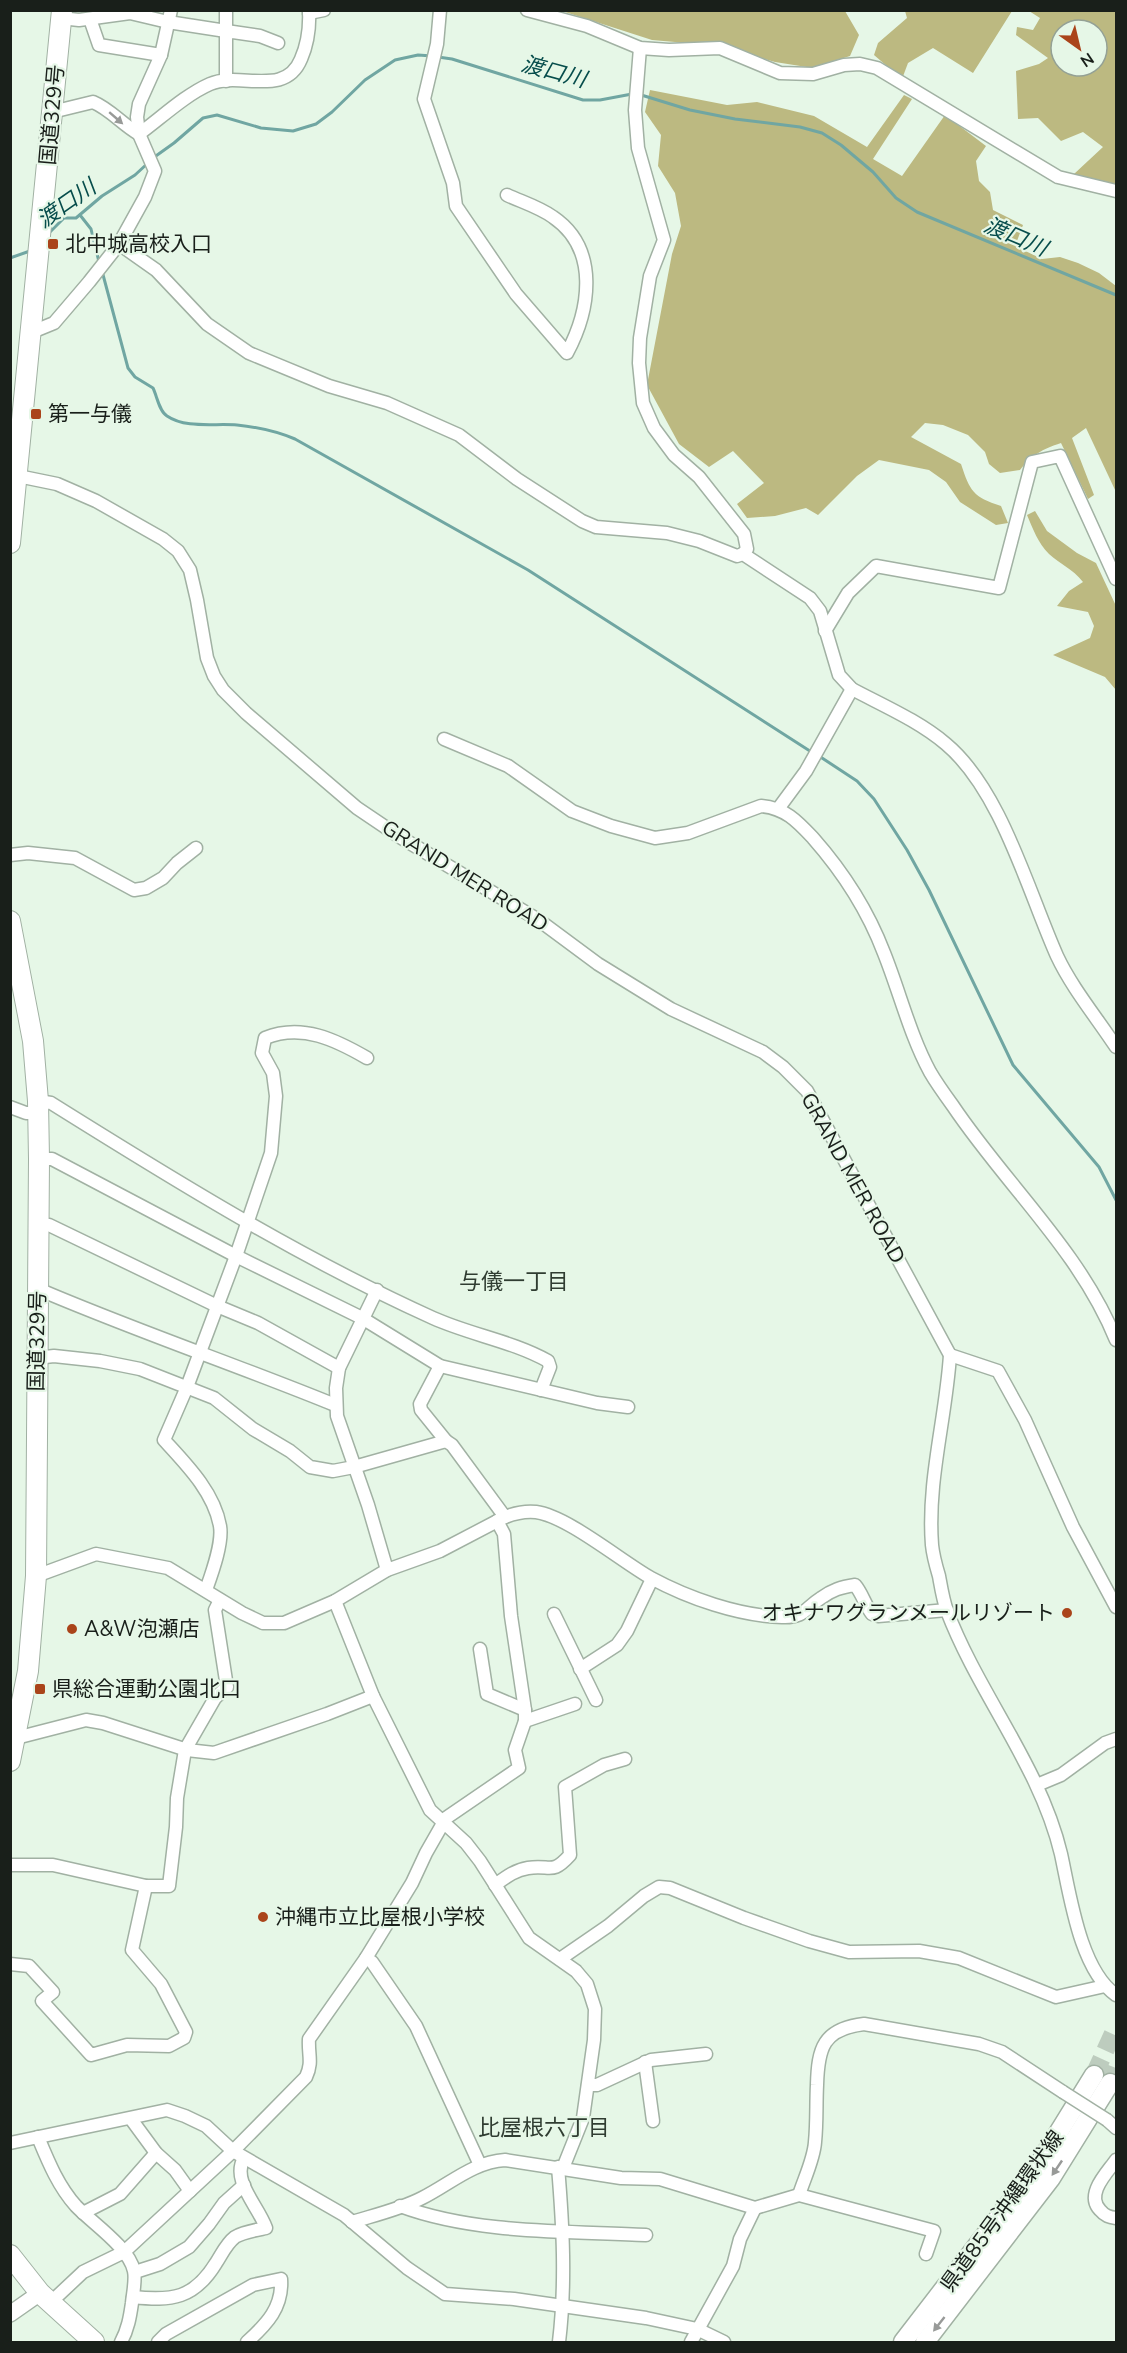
<svg xmlns="http://www.w3.org/2000/svg" width="1127" height="2353" viewBox="0 0 1127 2353" font-family="'Nunito Sans','Noto Sans JP',sans-serif">
<style>
.forest{fill:#bcb981;fill-rule:evenodd}
.lines{fill:none;stroke-linecap:round;stroke-linejoin:round}
.stream{stroke:#70a6a2;stroke-width:3}
.primary-tunnel{stroke:#bdccbe;stroke-width:18;stroke-dasharray:18 9;stroke-linecap:butt}
.minor-casing{stroke:#a1b1a3;stroke-width:15}
.tertiary-casing{stroke:#a1b1a3;stroke-width:18}
.primary-casing{stroke:#a1b1a3;stroke-width:21}
.trunk-casing{stroke:#a1b1a3;stroke-width:22}
.minor{stroke:#fff;stroke-width:12}
.tertiary{stroke:#fff;stroke-width:15}
.primary{stroke:#fff;stroke-width:18}
.trunk{stroke:#fff;stroke-width:20}
.minor-bridge-casing{stroke:#a1b1a3;stroke-width:15;stroke-linecap:butt}
.minor-bridge{stroke:#fff;stroke-width:12}
.oneway{fill:#989a98}
.poi-dot{fill:#aa441a;stroke:#e6f7e7;stroke-width:2}
.labels{text-anchor:middle;stroke-width:4.5;stroke-linejoin:round;paint-order:stroke}
.street-label{font-size:21px;fill:#191f1a;stroke:#e6f7e7}
.poi-label{font-size:21px;fill:#191f1a;stroke:#e6f7e7;text-anchor:start}
.water-label{font-size:22px;font-style:italic;fill:#074d4c;stroke:#e6f7e7}
.neighbourhood-label{font-size:22px;fill:#303d32;stroke:#e6f7e7}
</style>
<rect width="100%" height="100%" fill="#e6f7e7"/>
<g class="forest">
<polygon points="562,11 845,11 859,35 850,56 813,68 775,62 721,46 652,40"/>
<polygon points="905,11 1012,11 973,73 933,48 908,63 902,79 874,55 878,43 907,18"/>
<path d="M1029,11H1116V186L1074,174L1103,147L1083,132L1061,141L1038,118L1018,119L1016,71L1039,64L1048,58L1016,35L1017,27L1033,30L1040,18ZM1061,30H1097V66H1061Z"/>
<path d="M650,90L727,105L757,102L814,116L867,147L904,95L912,99L873,159L902,176L945,115L986,146L976,161L979,181L990,192L993,210L1023,225L1015,246L1042,259L1060,257L1078,263L1099,273L1116,286V492L1086,428L1072,438L1094,495L1088,499L1061,443C1042,449 1032,455 1020,470L1000,473L989,464L985,452L968,435L943,425L925,423L911,437L961,464C970,491 973,497 1001,506L1008,523L996,525L960,502L946,482L929,470L879,460L857,476L818,515L806,508L775,516L747,518L737,504L764,483L733,451L709,467L679,444L647,385L672,254L681,226L675,193L658,166L661,135L645,112Z"/>
<path d="M1035,511L1047,531L1077,553L1096,563L1116,606V690L1105,677L1053,655L1090,638L1094,626L1088,612L1057,606L1069,591L1083,582C1072,568 1061,565 1049,554C1038,543 1033,529 1027,515Z"/>
</g>
<g class="lines">
<g class="stream">
<polyline points="438,57 452,59 583,100 600,100 632,94"/>
<polyline points="638,94 690,110 735,119 800,127 822,133 841,145 873,172 896,198 917,212 1116,295"/>
<polyline points="153,158 174,143 203,118 217,115 261,128 293,131 316,124 332,112 365,80 395,60 418,55 432,56"/>
<polyline points="80,215 91,229 99,262"/>
<polyline points="48,234 64,218 76,218 102,196 135,175 148,163"/>
<polyline points="10,258 30,251"/>
<path d="M102,271L128,368L135,377L153,388C157,396 159,411 167,416C186,429 215,423 237,425C257,427 276,431 295,439L528,570L813,753"/>
<polyline points="819,756 857,781 874,799 907,850 929,890 1013,1065 1099,1167 1116,1200"/>
</g>
<g class="primary-tunnel">
<polyline points="1094,2075 1116,2027"/>
<polyline points="1110,2083 1116,2068"/>
</g>
<defs>
<g id="minor">
<path d="M440,10L437,44L424,99L453,183L456,206L516,294L567,353C590,310 600,249 553,217C539,207 522,202 507,195"/>
<polyline points="527,10 587,26 640,48 669,50 720,48 780,73 813,74 844,65 860,64 877,68 1058,177 1116,191"/>
<polyline points="309,13 324,10"/>
<polyline points="61,18 79,20 130,13 168,22 226,31 226,10"/>
<polyline points="90,19 99,45 161,55"/>
<polyline points="640,48 635,110 638,148 664,240 650,276 640,338 639,363 643,403 654,428 674,455 699,477 744,534 747,549 743,554"/>
<polyline points="226,81 226,31 260,36 278,43"/>
<path d="M52,112L93,102C110,109 123,125 139,134"/>
<path d="M139,134C161,118 185,95 210,84C240,71 285,98 301,59C308,43 310,29 309,10"/>
<path d="M119,244L156,270L207,324L249,353L329,386L387,403L459,435L517,479L582,521L596,527L667,533L699,541L737,556L743,554L810,598L820,611L839,675L852,689C884,706 919,721 946,744C1001,790 1028,891 1057,956C1072,988 1097,1018 1116,1047"/>
<polyline points="32,332 54,323 89,282 119,244 145,197 155,171 139,134 137,117 139,104 161,55 171,10"/>
<path d="M18,476L57,484L96,501L163,539L178,551L190,570L197,600L207,658L214,676L223,690L246,713L357,808L400,837L540,921L598,964L671,1009L763,1052L783,1067L807,1091L950,1355C946,1418 927,1481 932,1545C933,1555 936,1566 939,1576C941,1587 943,1600 947,1611C979,1695 1040,1766 1061,1854C1070,1895 1080,1970 1116,1995"/>
<polyline points="825,631 848,593 876,566 999,588 1032,462 1060,456 1116,579"/>
<path d="M444,739L508,766L572,811L611,826L655,838L688,833L761,806C785,808 797,821 813,838C843,872 868,911 884,953C900,993 910,1035 930,1072C937,1084 945,1095 953,1106C1006,1185 1080,1251 1116,1340"/>
<polyline points="778,809 806,771 852,689"/>
<polyline points="10,855 28,853 75,858 134,890 146,888 163,878 177,863 196,848"/>
<path d="M38,1101L51,1103C174,1180 300,1258 433,1318C471,1335 512,1341 548,1361L550,1367L541,1390"/>
<polyline points="10,1107 26,1113 38,1113"/>
<polyline points="39,1159 52,1159 236,1256 362,1318 440,1366 597,1403 628,1407"/>
<polyline points="38,1224 49,1225 217,1306 258,1323 339,1368"/>
<path d="M38,1289C136,1331 237,1365 335,1405"/>
<polyline points="377,1290 339,1368 336,1388 337,1416 368,1505 387,1570"/>
<polyline points="950,1355 998,1371 1025,1420 1073,1527 1116,1607"/>
<polyline points="36,1358 54,1356 100,1361 140,1369 214,1398 253,1429 290,1451 310,1467 333,1471 354,1467 446,1441 452,1445 505,1517"/>
<polyline points="440,1366 420,1404 421,1410 446,1441"/>
<path d="M36,1576L96,1554L168,1568L242,1613L263,1623H284L335,1601L387,1570L440,1551L505,1517C515,1513 526,1511 536,1512C567,1516 621,1561 651,1578C688,1598 739,1616 782,1617C805,1618 805,1608 821,1598C832,1590 841,1587 855,1585C862,1593 865,1605 872,1614L878,1616L947,1610"/>
<path d="M206,1590C212,1573 223,1543 220,1526C214,1492 186,1464 164,1440L187,1387L236,1256L271,1153L276,1096L273,1073L262,1053L265,1038C302,1023 336,1040 367,1058"/>
<polyline points="335,1601 373,1696 430,1810 466,1843 480,1861 529,1938 576,1971 587,1984 595,2009 594,2040 583,2118 563,2168"/>
<polyline points="554,1614 596,1700"/>
<polyline points="480,1649 487,1694 525,1710"/>
<polyline points="580,1669 617,1645 627,1631 652,1579"/>
<polyline points="525,1721 575,1704"/>
<polyline points="16,1738 86,1720 103,1723 187,1750 214,1753 327,1714 373,1696"/>
<polyline points="1037,1785 1061,1775 1105,1743 1116,1739"/>
<polyline points="10,1865 53,1865 146,1886 169,1886 176,1827 177,1798 185,1750 215,1698 227,1687 215,1610 220,1600"/>
<path d="M495,1885C506,1877 515,1870 528,1868C551,1864 551,1876 570,1855L565,1787L604,1765L625,1759"/>
<polyline points="366,1958 372,1962 416,2026 480,2165"/>
<polyline points="560,1959 608,1926 644,1896 659,1887 670,1888 744,1918 809,1941 849,1952 919,1951 959,1958 1056,1997 1105,1986"/>
<polyline points="10,1964 29,1966 53,1992 42,2001 91,2055 127,2045 169,2046 184,2038 186,2032 161,1984 132,1950 146,1886"/>
<polyline points="645,2062 653,2121"/>
<polyline points="588,2085 597,2085 651,2060 706,2054"/>
<polyline points="131,2119 156,2153 175,2170 190,2191"/>
<polyline points="1107,2120 1116,2128"/>
<path d="M38,2137C48,2161 58,2186 76,2206C92,2223 129,2247 134,2271C136,2280 133,2293 132,2303C130,2317 128,2329 121,2342"/>
<polyline points="10,2143 167,2110 185,2116 206,2126 233,2151 344,2215 407,2268 445,2294 514,2299 646,2318 697,2329 724,2342"/>
<path d="M1116,2160C1107,2173 1085,2194 1100,2210C1105,2216 1109,2217 1116,2218"/>
<path d="M558,2167C563,2226 566,2284 559,2342"/>
<path d="M799,2195C804,2179 814,2159 815,2142C817,2123 816,2104 817,2085C818,2048 823,2029 864,2024L979,2044L1002,2052L1063,2092"/>
<path d="M400,2206C475,2234 566,2231 646,2235"/>
<polyline points="83,2213 120,2194 156,2153"/>
<path d="M352,2222C375,2215 401,2209 422,2198C450,2184 473,2162 505,2160L621,2178L660,2179L755,2208L799,2195L934,2231L926,2254"/>
<polyline points="135,2272 160,2264 189,2247 209,2224 224,2203 244,2185"/>
<path d="M133,2297C172,2301 194,2299 216,2263C222,2254 226,2244 235,2237C243,2232 256,2230 266,2228C258,2205 231,2181 244,2158"/>
<path d="M50,2303L83,2272L124,2252L233,2151L306,2077C313,2062 308,2055 309,2039L366,1958L412,1883L426,1853L446,1818L519,1768L515,1750L525,1721V1710L511,1616L504,1534L497,1521"/>
<path d="M158,2342L166,2334L253,2285L281,2279C283,2307 267,2324 247,2342"/>
<polyline points="691,2342 733,2266 740,2239 755,2208"/>
</g>
<polyline id="tertiary" points="10,2314 40,2293"/>
<g id="primary">
<polyline points="903,2342 1036,2169 1094,2075"/>
<polyline points="925,2342 1051,2178 1110,2083"/>
</g>
<g id="trunk">
<polyline points="10,543 62,10"/>
<polyline points="10,921 33,1041 38,1101 39,1159 36,1576 28,1671 10,1761"/>
<polyline points="10,2255 40,2293 94,2342"/>
</g>
</defs>
<use href="#minor" class="minor-casing"/>
<use href="#tertiary" class="tertiary-casing"/>
<use href="#primary" class="primary-casing"/>
<use href="#trunk" class="trunk-casing"/>
<use href="#minor" class="minor"/>
<use href="#tertiary" class="tertiary"/>
<use href="#primary" class="primary"/>
<use href="#trunk" class="trunk"/>
<defs>
<polyline id="minor-bridge" points="1063,2092 1107,2120"/>
</defs>
<use href="#minor-bridge" class="minor-bridge-casing"/>
<use href="#minor-bridge" class="minor-bridge"/>
</g>
<defs><path id="oneway-solid" d="M-6-.8H1V-3.2L6.5 0L1 3.2V.8H-6Z" transform="scale(1.5)"/></defs>
<g class="oneway">
<use href="#oneway-solid" transform="translate(116 118) rotate(41)"/>
<use href="#oneway-solid" transform="translate(1057 2168) rotate(124)"/>
<use href="#oneway-solid" transform="translate(939 2324) rotate(128)"/>
</g>
<g class="poi-dot">
<rect x="47" y="238" width="12" height="12" rx="3"/>
<rect x="30" y="408" width="12" height="12" rx="3"/>
<circle cx="1067" cy="1613" r="6"/>
<circle cx="72" cy="1629" r="6"/>
<rect x="34" y="1683" width="12" height="12" rx="3"/>
<circle cx="263" cy="1917" r="6"/>
</g>
<g class="labels">
<g class="street-label">
<text transform="translate(52 115) rotate(-85)" y="7">国道329号</text>
<text transform="translate(465 876) rotate(32)" y="7">GRAND MER ROAD</text>
<text transform="translate(853 1178) rotate(61)" y="7">GRAND MER ROAD</text>
<text transform="translate(37 1341) rotate(-89)" y="7">国道329号</text>
<text transform="translate(1002 2211) rotate(-54)" y="7">県道85号沖縄環状線</text>
</g>
<g class="poi-label">
<text x="65" y="251">北中城高校入口</text>
<text x="48" y="421">第一与儀</text>
<text x="1055" y="1620" text-anchor="end">オキナワグランメールリゾート</text>
<text x="84" y="1636">A&amp;W泡瀬店</text>
<text x="52" y="1696">県総合運動公園北口</text>
<text x="275" y="1924">沖縄市立比屋根小学校</text>
</g>
<g class="water-label">
<text transform="translate(554 71) rotate(15)" y="8">渡口川</text>
<text transform="translate(66 203) rotate(-35)" y="8">渡口川</text>
<text transform="translate(1016 236) rotate(23)" y="8">渡口川</text>
</g>
<g class="neighbourhood-label">
<text x="514" y="1289">与儀一丁目</text>
<text x="544" y="2135">比屋根六丁目</text>
</g>
</g>
<rect width="1127" height="2353" fill="none" stroke="#191f1a" stroke-width="24"/>
<g transform="translate(1079 48) rotate(146)"><circle r="28" fill="#e6f7e7" stroke="#94a195" stroke-width="1.5"/>
<path d="M0-4.5L10 22L0 15L-10 22Z" fill="#aa441a"/>
<text y="-9" font-size="16" font-weight="bold" text-anchor="middle" fill="#191f1a">N</text>
</g>
</svg>
